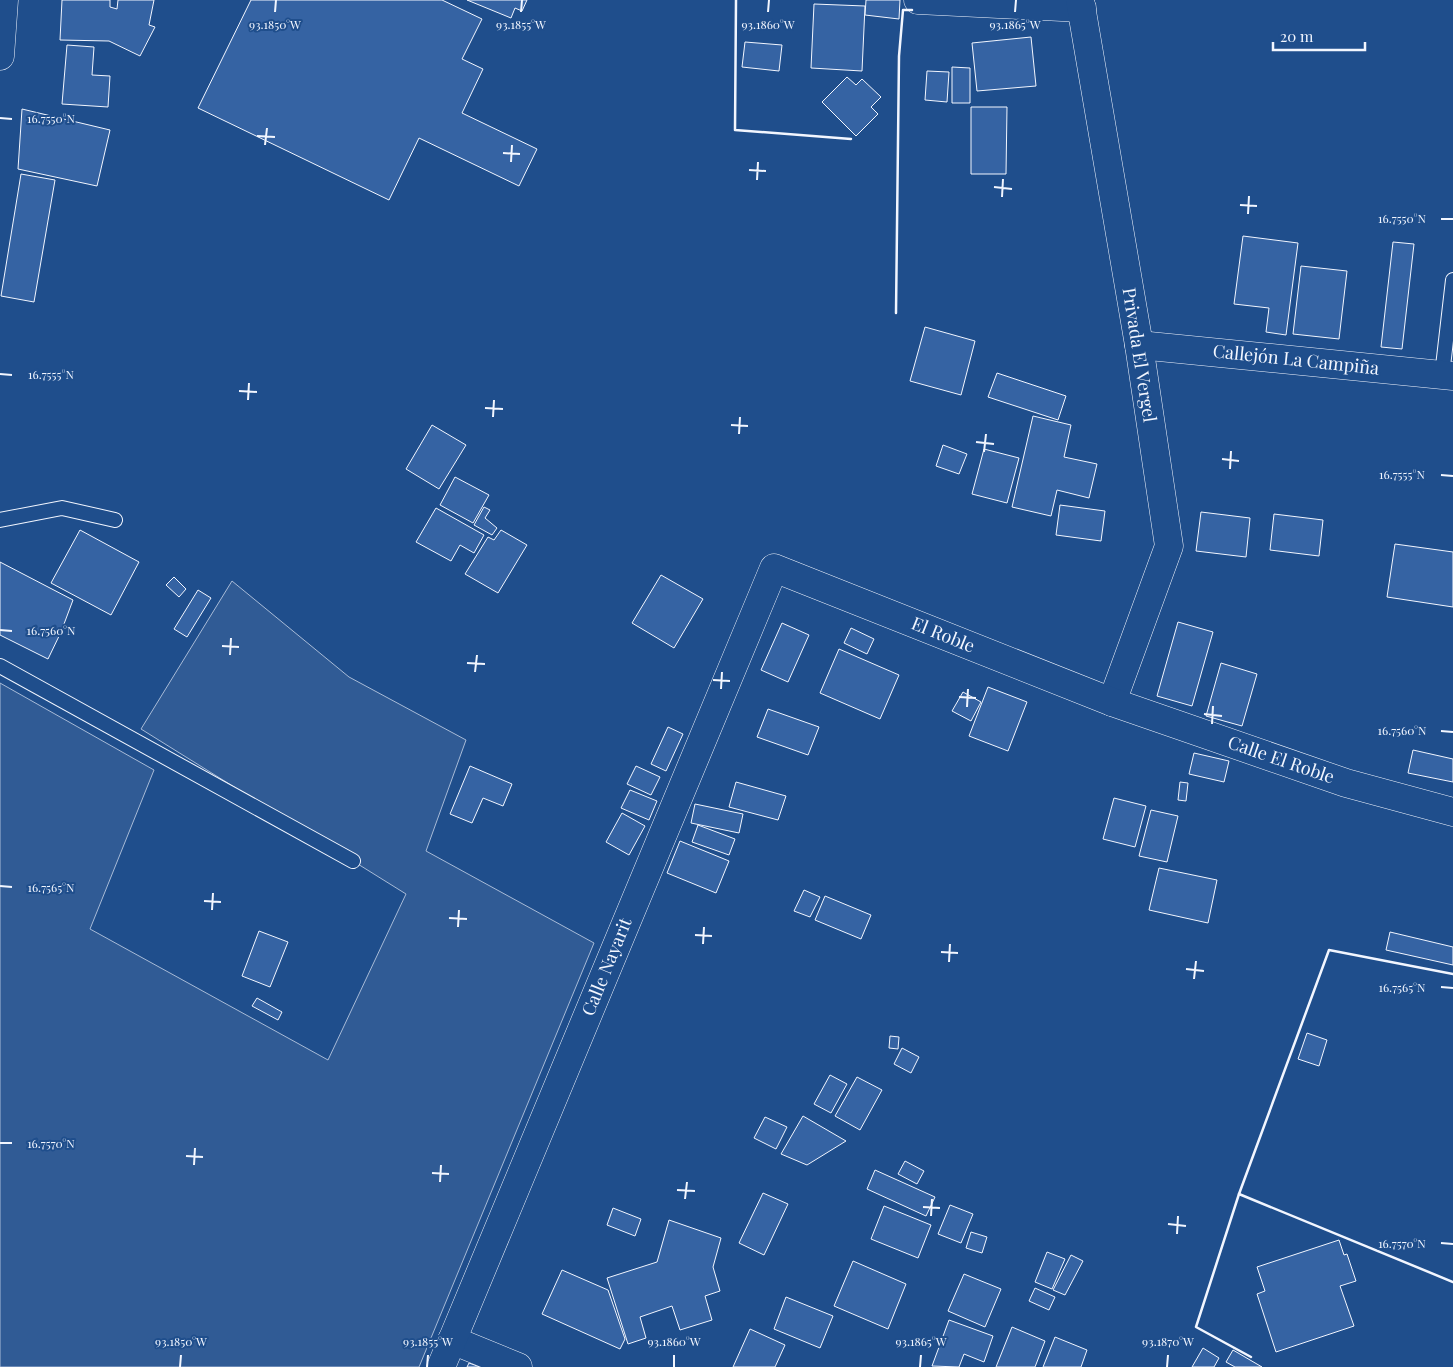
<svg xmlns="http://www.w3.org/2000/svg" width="1453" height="1367" viewBox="0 0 1453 1367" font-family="'Playfair Display',serif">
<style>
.green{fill:#305b95;stroke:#a8bbd7}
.building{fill:#3563a3;stroke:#f2f6ff}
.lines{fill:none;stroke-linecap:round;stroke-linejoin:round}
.lane-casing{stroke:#f2f6ff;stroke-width:16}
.street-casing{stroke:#f2f6ff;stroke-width:29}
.secondary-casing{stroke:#f2f6ff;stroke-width:29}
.lane{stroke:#1f4e8c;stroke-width:14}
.street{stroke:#1f4e8c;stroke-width:28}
.secondary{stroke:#1f4e8c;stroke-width:28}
.wall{stroke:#f2f6ff;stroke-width:2.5}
.ticks{fill:none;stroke:#f2f6ff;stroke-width:2}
.labels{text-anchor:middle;stroke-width:4;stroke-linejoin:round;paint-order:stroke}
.street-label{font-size:18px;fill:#f2f6ff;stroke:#1f4e8c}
.ticks-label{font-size:12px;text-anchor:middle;fill:#f2f6ff;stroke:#1f4e8c;stroke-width:4;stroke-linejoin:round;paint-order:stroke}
</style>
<rect width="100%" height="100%" fill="#1f4e8c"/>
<polygon class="green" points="232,581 349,677 466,740 426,851 594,943 419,1367 0,1367 0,683 154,770 90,929 328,1060 406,894 141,729"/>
<g class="building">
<polygon points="62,0 110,0 110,7 117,9 118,0 154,0 149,25 155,27 140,56 109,41 60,40"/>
<polygon points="251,0 442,0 482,19 462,59 483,69 462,113 537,149 519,186 419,138 389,200 198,108"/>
<polygon points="467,0 527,0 522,11 515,8 511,18"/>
<polygon points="866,0 900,0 899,19 865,15"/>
<polygon points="814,4 865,6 862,71 811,68"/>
<polygon points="1031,37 1036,86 977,91 972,43"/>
<polygon points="745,42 782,45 779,71 742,67"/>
<polygon points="67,45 94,47 92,75 110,76 108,107 62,104"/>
<polygon points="952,67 970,68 970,103 952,103"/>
<polygon points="927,71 949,72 947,102 925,100"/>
<polygon points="847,77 856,85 862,79 881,97 871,107 878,114 856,136 822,102"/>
<polygon points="971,107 1007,107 1006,174 971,174"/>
<polygon points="22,109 110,130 97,186 18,169"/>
<polygon points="21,174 55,180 34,302 1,296"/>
<polygon points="1243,236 1298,243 1286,335 1266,332 1269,308 1234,304"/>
<polygon points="1393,242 1414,244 1402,349 1381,347"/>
<polygon points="1301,266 1347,271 1339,339 1293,334"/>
<polygon points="925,327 975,341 961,395 910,381"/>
<polygon points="997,373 1066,396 1058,420 988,397"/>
<polygon points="1033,416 1071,425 1064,457 1097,464 1089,498 1057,490 1051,516 1012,507"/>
<polygon points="432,425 466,445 439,489 406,469"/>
<polygon points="943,445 967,454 959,474 936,466"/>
<polygon points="984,449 1019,458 1007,503 972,494"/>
<polygon points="455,477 489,495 473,523 440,505"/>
<polygon points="1060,505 1105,511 1101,541 1056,535"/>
<polygon points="484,507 490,510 485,518 497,528 492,535 474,525"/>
<polygon points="436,508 484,535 474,553 460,545 451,561 416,542"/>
<polygon points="1201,512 1250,518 1246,557 1196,551"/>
<polygon points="1274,514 1323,520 1319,556 1270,550"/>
<polygon points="80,530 139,562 111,615 51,583"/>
<polygon points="501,530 527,545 498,593 465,574 488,537 494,540"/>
<polygon points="1395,544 1453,552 1453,607 1387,597"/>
<polygon points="0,562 73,600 61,632 48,659 0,635"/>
<polygon points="661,575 703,599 674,648 632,623"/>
<polygon points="174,577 186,589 179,597 166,585"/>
<polygon points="198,590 211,598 187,637 174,629"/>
<polygon points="1178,622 1213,632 1192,706 1157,696"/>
<polygon points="782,623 809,635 788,682 761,670"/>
<polygon points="851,628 874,639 867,654 844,643"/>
<polygon points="839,649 899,675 880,719 820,693"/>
<polygon points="1221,663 1257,674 1242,726 1206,716"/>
<polygon points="988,687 1027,702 1008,751 969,736"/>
<polygon points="963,692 981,702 971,721 952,711"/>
<polygon points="768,709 819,727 808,755 757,737"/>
<polygon points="668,727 683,734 666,771 651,764"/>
<polygon points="1413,750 1453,759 1453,782 1408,773"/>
<polygon points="1194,753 1229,761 1224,782 1189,774"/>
<polygon points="470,766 512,784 503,806 483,798 472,823 450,814"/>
<polygon points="636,766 660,777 651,795 627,784"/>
<polygon points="736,782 786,796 778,820 729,807"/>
<polygon points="1180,782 1188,783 1186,801 1178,800"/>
<polygon points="630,790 657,801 649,820 621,808"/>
<polygon points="1114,798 1146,806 1135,847 1103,839"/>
<polygon points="695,804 743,814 739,833 691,823"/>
<polygon points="1151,810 1178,816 1167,862 1139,856"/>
<polygon points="622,813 645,826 629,855 606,842"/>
<polygon points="698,825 735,839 729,855 692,842"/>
<polygon points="680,841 729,861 716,893 667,873"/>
<polygon points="1159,868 1217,880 1208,923 1149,910"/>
<polygon points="804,890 820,897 810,917 794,911"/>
<polygon points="825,896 871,915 861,939 815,920"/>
<polygon points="259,931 288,942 270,987 242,976"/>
<polygon points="1390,932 1453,947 1453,965 1386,950"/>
<polygon points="257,998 282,1012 278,1020 252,1006"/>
<polygon points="1307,1033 1327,1040 1319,1066 1298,1059"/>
<polygon points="890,1036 899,1037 898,1049 889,1048"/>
<polygon points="902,1048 919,1057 911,1073 894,1064"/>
<polygon points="830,1075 847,1084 831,1113 814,1104"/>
<polygon points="857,1077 882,1090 860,1130 835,1116"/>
<polygon points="803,1116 846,1141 807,1165 781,1154"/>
<polygon points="765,1117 787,1127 776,1149 754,1138"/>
<polygon points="905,1161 924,1171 917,1184 898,1174"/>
<polygon points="875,1170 935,1197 926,1216 867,1189"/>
<polygon points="763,1193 788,1204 764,1255 739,1243"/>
<polygon points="950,1205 973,1214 961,1243 938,1234"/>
<polygon points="884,1206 931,1225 918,1258 871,1239"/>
<polygon points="613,1208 641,1219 635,1236 607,1225"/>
<polygon points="669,1220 721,1238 713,1267 720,1291 705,1296 712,1320 680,1330 672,1306 640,1317 646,1338 628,1344 607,1278 657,1262"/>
<polygon points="971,1232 987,1237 982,1253 966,1248"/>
<polygon points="1339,1240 1344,1255 1347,1254 1356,1281 1340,1286 1354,1326 1276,1352 1257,1294 1265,1291 1257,1267"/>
<polygon points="1047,1252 1065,1259 1052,1289 1035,1282"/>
<polygon points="1071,1255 1083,1261 1065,1295 1053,1290"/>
<polygon points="853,1261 906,1284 888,1329 834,1306"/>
<polygon points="562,1270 608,1290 625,1339 620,1349 542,1314"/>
<polygon points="964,1274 1001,1289 985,1327 948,1311"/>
<polygon points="1035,1288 1055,1297 1049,1310 1029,1301"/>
<polygon points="786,1297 833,1316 820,1348 774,1329"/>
<polygon points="949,1320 993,1336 984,1362 964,1354 959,1367 932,1366"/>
<polygon points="1012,1327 1045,1341 1035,1367 996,1367"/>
<polygon points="750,1329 785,1345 775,1367 733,1367"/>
<polygon points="1055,1337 1087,1350 1081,1367 1043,1367"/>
<polygon points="1203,1348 1219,1358 1214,1367 1192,1367"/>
<polygon points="1233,1350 1262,1367 1235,1367 1226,1362"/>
<polygon points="469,1363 480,1367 467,1367"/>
</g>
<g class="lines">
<defs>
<g id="lane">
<polyline points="1442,375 1453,280"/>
<polyline points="0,520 62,508 115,520"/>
<polyline points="0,666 353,861"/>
</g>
<g id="street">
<polyline points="918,0 1082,8"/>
<polyline points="1080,0 1139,345 1169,546 1112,702"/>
<polyline points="1139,345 1453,376"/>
<polyline points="452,1340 518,1367"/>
<polyline points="441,1367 774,568 1112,702 1346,783 1453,812"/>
</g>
<polyline id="secondary" points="0,56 4,0"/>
</defs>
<use href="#lane" class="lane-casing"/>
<use href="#street" class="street-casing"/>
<use href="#secondary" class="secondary-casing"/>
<use href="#lane" class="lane"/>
<use href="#street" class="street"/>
<use href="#secondary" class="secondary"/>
<g class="wall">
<polyline points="736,0 735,130 851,139"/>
<polyline points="896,313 899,56 903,10 912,10"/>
<polyline points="1239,1194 1453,1282"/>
<polyline points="1251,1357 1196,1327 1239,1194 1329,950 1453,974"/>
</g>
</g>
<path class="ticks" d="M275,12L276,0M521,12L522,0M768,12L769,0M1015,12L1016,0M0,118L12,119M257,136L275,137M265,145L267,128M503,153L520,154M511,162L512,145M749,170L766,171M757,180L758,162M994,187L1012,189M1002,197L1003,179M1240,205L1257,206M1248,214L1249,196M1441,219H1453M0,374L12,375M239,391L257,392M248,400L249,383M485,408L503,409M493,417L494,400M731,425L748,426M739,434L740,417M976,442L994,444M984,452L986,434M1222,459L1239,461M1230,469L1231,451M1441,475L1453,476M0,630L12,631M222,646L239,647M230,655L231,638M467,663L485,664M475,672L477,655M713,680L730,681M721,689L722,672M959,697L976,698M967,707L968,689M1204,714L1222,716M1212,724L1213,706M1441,731L1453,732M0,886L12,887M204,901L221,902M212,910L213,893M449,918L467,919M458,927L459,910M695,935L712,936M703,944L704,927M941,952L958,953M949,962L950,944M1186,969L1204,971M1194,979L1196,961M1441,987L1453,988M0,1143H12M186,1156L203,1157M194,1165L195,1148M432,1173L449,1174M440,1182L441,1165M677,1190L695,1191M685,1199L687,1182M923,1207L940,1208M931,1216L932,1199M1168,1224L1186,1226M1177,1234L1178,1216M1441,1243L1453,1244M180,1367L181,1355M427,1367L428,1355M674,1367V1355M920,1367L921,1355M1167,1367L1168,1355"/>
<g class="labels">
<g class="street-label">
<text transform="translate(1139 355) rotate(81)" y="6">Privada El Vergel</text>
<text transform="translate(1296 360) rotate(6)" y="6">Callejón La Campiña</text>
<text transform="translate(943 635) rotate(22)" y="6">El Roble</text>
<text transform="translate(1281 760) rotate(19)" y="6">Calle El Roble</text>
<text transform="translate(607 967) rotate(-68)" y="6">Calle Nayarit</text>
</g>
</g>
<g class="ticks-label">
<text x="275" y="29">93.1850°W</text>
<text x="521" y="29">93.1855°W</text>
<text x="768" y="29">93.1860°W</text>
<text x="1015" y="29">93.1865°W</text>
<text x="51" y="123">16.7550°N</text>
<text x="1402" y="223">16.7550°N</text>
<text x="51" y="379">16.7555°N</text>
<text x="1402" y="479">16.7555°N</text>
<text x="51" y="635">16.7560°N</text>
<text x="1402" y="735">16.7560°N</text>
<text x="51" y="892">16.7565°N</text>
<text x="1402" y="992">16.7565°N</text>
<text x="51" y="1148">16.7570°N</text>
<text x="1402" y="1248">16.7570°N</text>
<text x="181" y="1346">93.1850°W</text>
<text x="428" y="1346">93.1855°W</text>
<text x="674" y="1346">93.1860°W</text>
<text x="921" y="1346">93.1865°W</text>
<text x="1168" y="1346">93.1870°W</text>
</g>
<path d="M1273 42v8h92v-8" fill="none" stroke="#f2f6ff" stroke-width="2.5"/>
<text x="1280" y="42" font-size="15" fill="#f2f6ff" stroke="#1f4e8c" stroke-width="4" paint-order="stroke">20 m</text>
</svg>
